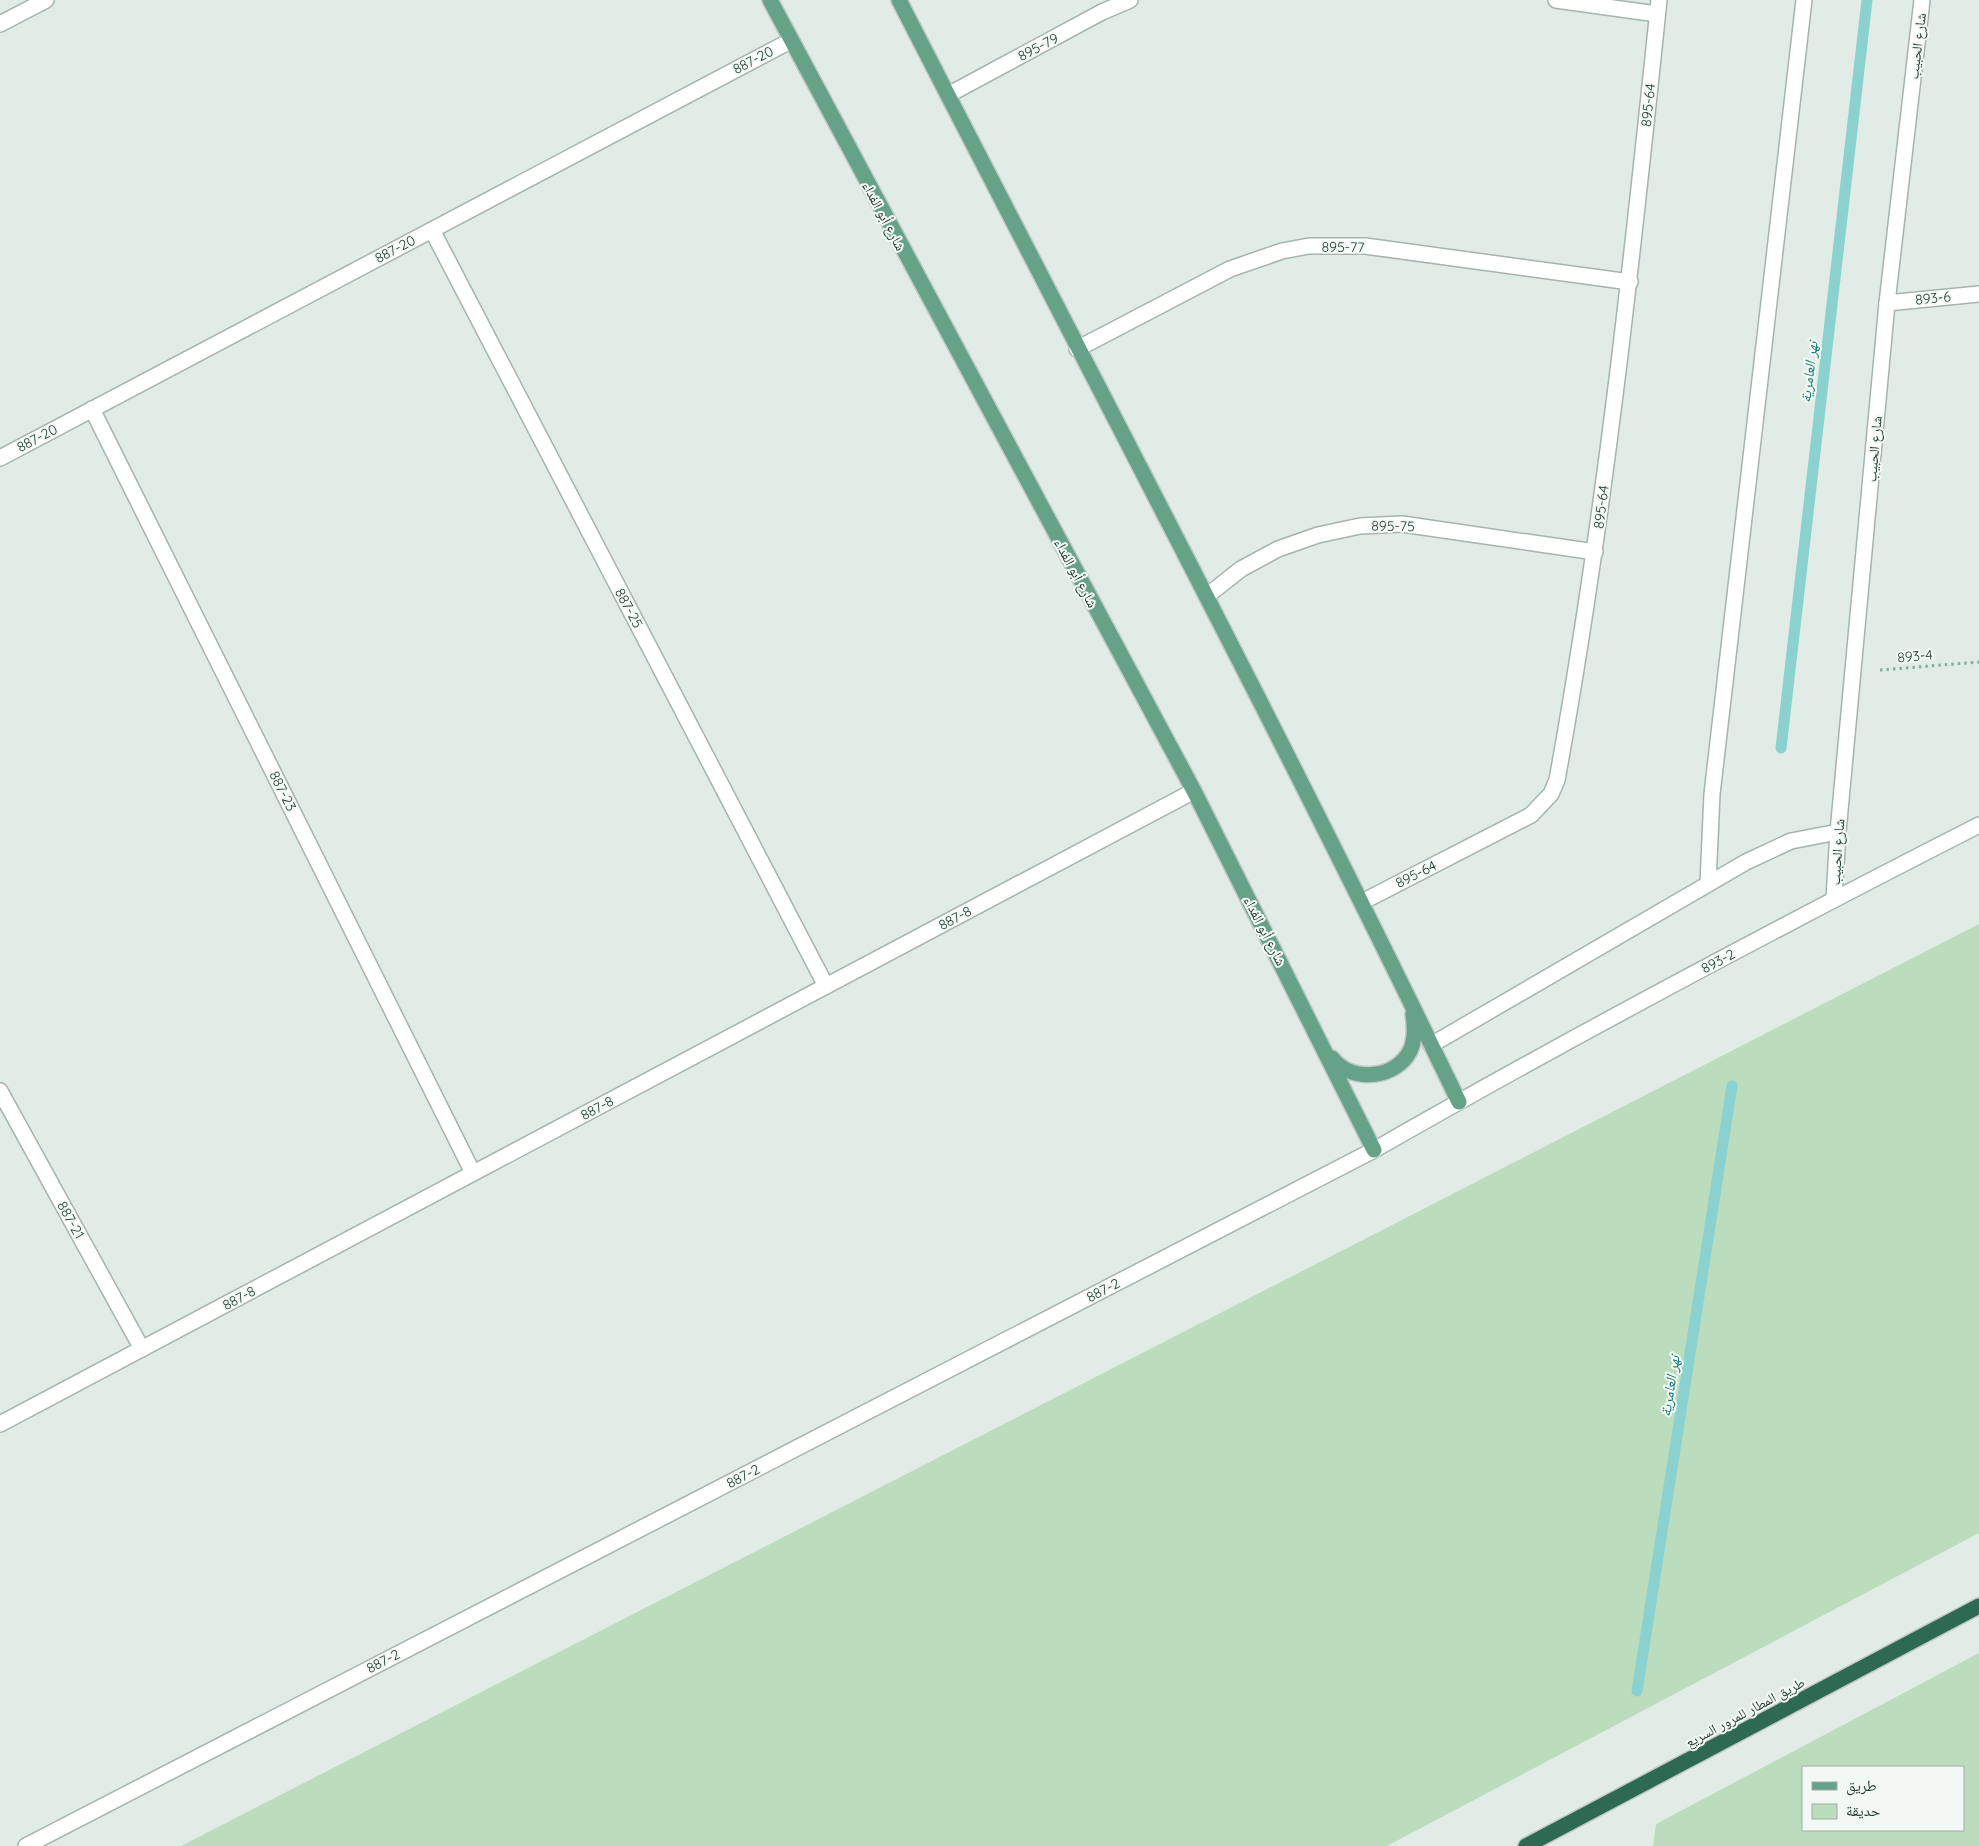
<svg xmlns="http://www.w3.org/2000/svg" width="1979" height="1846" viewBox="0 0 1979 1846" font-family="Quicksand,'Noto Naskh Arabic',sans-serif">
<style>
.green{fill:#bbddbe;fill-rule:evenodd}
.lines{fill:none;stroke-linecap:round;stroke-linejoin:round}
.stream{stroke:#8ad1cf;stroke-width:11}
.minor-casing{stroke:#a5b4ac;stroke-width:18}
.major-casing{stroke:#c1c9c5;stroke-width:18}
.highway-casing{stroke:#c1c9c5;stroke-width:18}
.path{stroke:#82b099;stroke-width:3;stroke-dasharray:2.5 4;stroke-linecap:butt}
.minor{stroke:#fff;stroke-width:15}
.major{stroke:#66a288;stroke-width:15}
.highway{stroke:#2e6952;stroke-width:15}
.labels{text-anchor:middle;stroke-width:4;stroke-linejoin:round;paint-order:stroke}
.street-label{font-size:14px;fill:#223d31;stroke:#f2f9f4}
.water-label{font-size:15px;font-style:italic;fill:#1c7978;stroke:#f2f9f4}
</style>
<rect width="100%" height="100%" fill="#e2ece6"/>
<g class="green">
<polygon points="1979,924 1979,1533 1387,1846 181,1846"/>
<path d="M1979,1653V1846H1653L1656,1824ZM1963,1767V1830H1803V1767Z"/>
</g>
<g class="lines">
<g class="stream">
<polyline points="1781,748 1867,0"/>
<polyline points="1637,1691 1732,1086"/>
</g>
<defs>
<g id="minor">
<polyline points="1556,0 1657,14"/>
<polyline points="0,24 46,0"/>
<polyline points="948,95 1102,12 1130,0"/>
<polyline points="432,230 826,986"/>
<polyline points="1887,303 1979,294"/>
<polyline points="1077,349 1230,269 1282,251 1309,246 1365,246 1630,282"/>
<polyline points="92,409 473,1173"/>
<polyline points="0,458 790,41"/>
<polyline points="1208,595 1241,569 1278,549 1318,535 1360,526 1402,524 1595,552"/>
<polyline points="1708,883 1712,794 1804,0"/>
<polyline points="1834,898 1838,832 1887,303 1922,0"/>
<path d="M1362,902L1531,815L1551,794L1557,780C1604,522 1632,261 1659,0"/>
<polyline points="1431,1045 1746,862 1791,841 1838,832"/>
<polyline points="0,1091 142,1349"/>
<polyline points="0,1424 1194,791"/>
<path d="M26,1846L1374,1150C1573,1036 1775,929 1979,825"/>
</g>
<g id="major">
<polyline points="770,0 1194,791 1374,1150"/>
<path d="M899,0C1087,367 1280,731 1459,1102"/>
<path d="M1332,1058C1350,1081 1389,1080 1407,1056C1416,1044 1415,1027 1413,1014"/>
</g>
<polyline id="highway" points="1526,1846 1979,1606"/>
</defs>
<use href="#minor" class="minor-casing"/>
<use href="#major" class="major-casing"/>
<use href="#highway" class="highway-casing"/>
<polyline class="path" points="1880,670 1979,662"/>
<use href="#minor" class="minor"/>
<use href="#major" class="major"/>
<use href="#highway" class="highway"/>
</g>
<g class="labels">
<g class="street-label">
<text transform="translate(1917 46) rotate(-83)" y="5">شارع الحبيب</text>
<text transform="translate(1038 47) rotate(-28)" y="5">895-79</text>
<text transform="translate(753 60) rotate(-28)" y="5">887-20</text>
<text transform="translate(1648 105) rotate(-84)" y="5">895-64</text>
<text transform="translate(884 216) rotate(62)" y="5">شارع أبو الفداء</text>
<text transform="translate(1343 247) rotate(1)" y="5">895-77</text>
<text transform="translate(395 249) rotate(-28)" y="5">887-20</text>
<text transform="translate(1933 298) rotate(-6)" y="5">893-6</text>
<text transform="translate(37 438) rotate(-28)" y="5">887-20</text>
<text transform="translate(1874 449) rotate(-85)" y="5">شارع الحبيب</text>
<text transform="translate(1601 507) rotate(-83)" y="5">895-64</text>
<text transform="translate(1393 526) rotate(1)" y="5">895-75</text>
<text transform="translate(1076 573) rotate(62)" y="5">شارع أبو الفداء</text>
<text transform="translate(629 608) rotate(62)" y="5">887-25</text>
<text transform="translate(1915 656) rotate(-5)" y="5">893-4</text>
<text transform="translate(283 791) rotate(63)" y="5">887-23</text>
<text transform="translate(1837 852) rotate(-86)" y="5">شارع الحبيب</text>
<text transform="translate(1416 874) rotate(-27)" y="5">895-64</text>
<text transform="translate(955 918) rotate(-28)" y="5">887-8</text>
<text transform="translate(1265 931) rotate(63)" y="5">شارع أبو الفداء</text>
<text transform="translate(1718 961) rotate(-28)" y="5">893-2</text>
<text transform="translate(597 1108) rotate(-28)" y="5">887-8</text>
<text transform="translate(71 1220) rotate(61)" y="5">887-21</text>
<text transform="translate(1103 1290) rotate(-27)" y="5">887-2</text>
<text transform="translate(239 1298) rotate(-28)" y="5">887-8</text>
<text transform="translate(743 1476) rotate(-27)" y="5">887-2</text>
<text transform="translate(383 1661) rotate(-27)" y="5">887-2</text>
<text transform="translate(1745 1712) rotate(-28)" y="5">طريق المطار للمرور السريع</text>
</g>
<g class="water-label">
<text transform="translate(1809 372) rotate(-83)" y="5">نهر العامرية</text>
<text transform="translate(1670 1386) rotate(-81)" y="5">نهر العامرية</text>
</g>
</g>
<rect x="1802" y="1766" width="162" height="65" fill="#f2f9f4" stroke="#9faea6"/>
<rect x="1812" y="1782" width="25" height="8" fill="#66a288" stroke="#9faea6"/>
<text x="1846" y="1791" font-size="15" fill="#223d31">طريق</text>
<rect x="1812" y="1804" width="25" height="15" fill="#bbddbe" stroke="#9faea6"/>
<text x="1846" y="1816" font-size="15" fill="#223d31">حديقة</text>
</svg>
